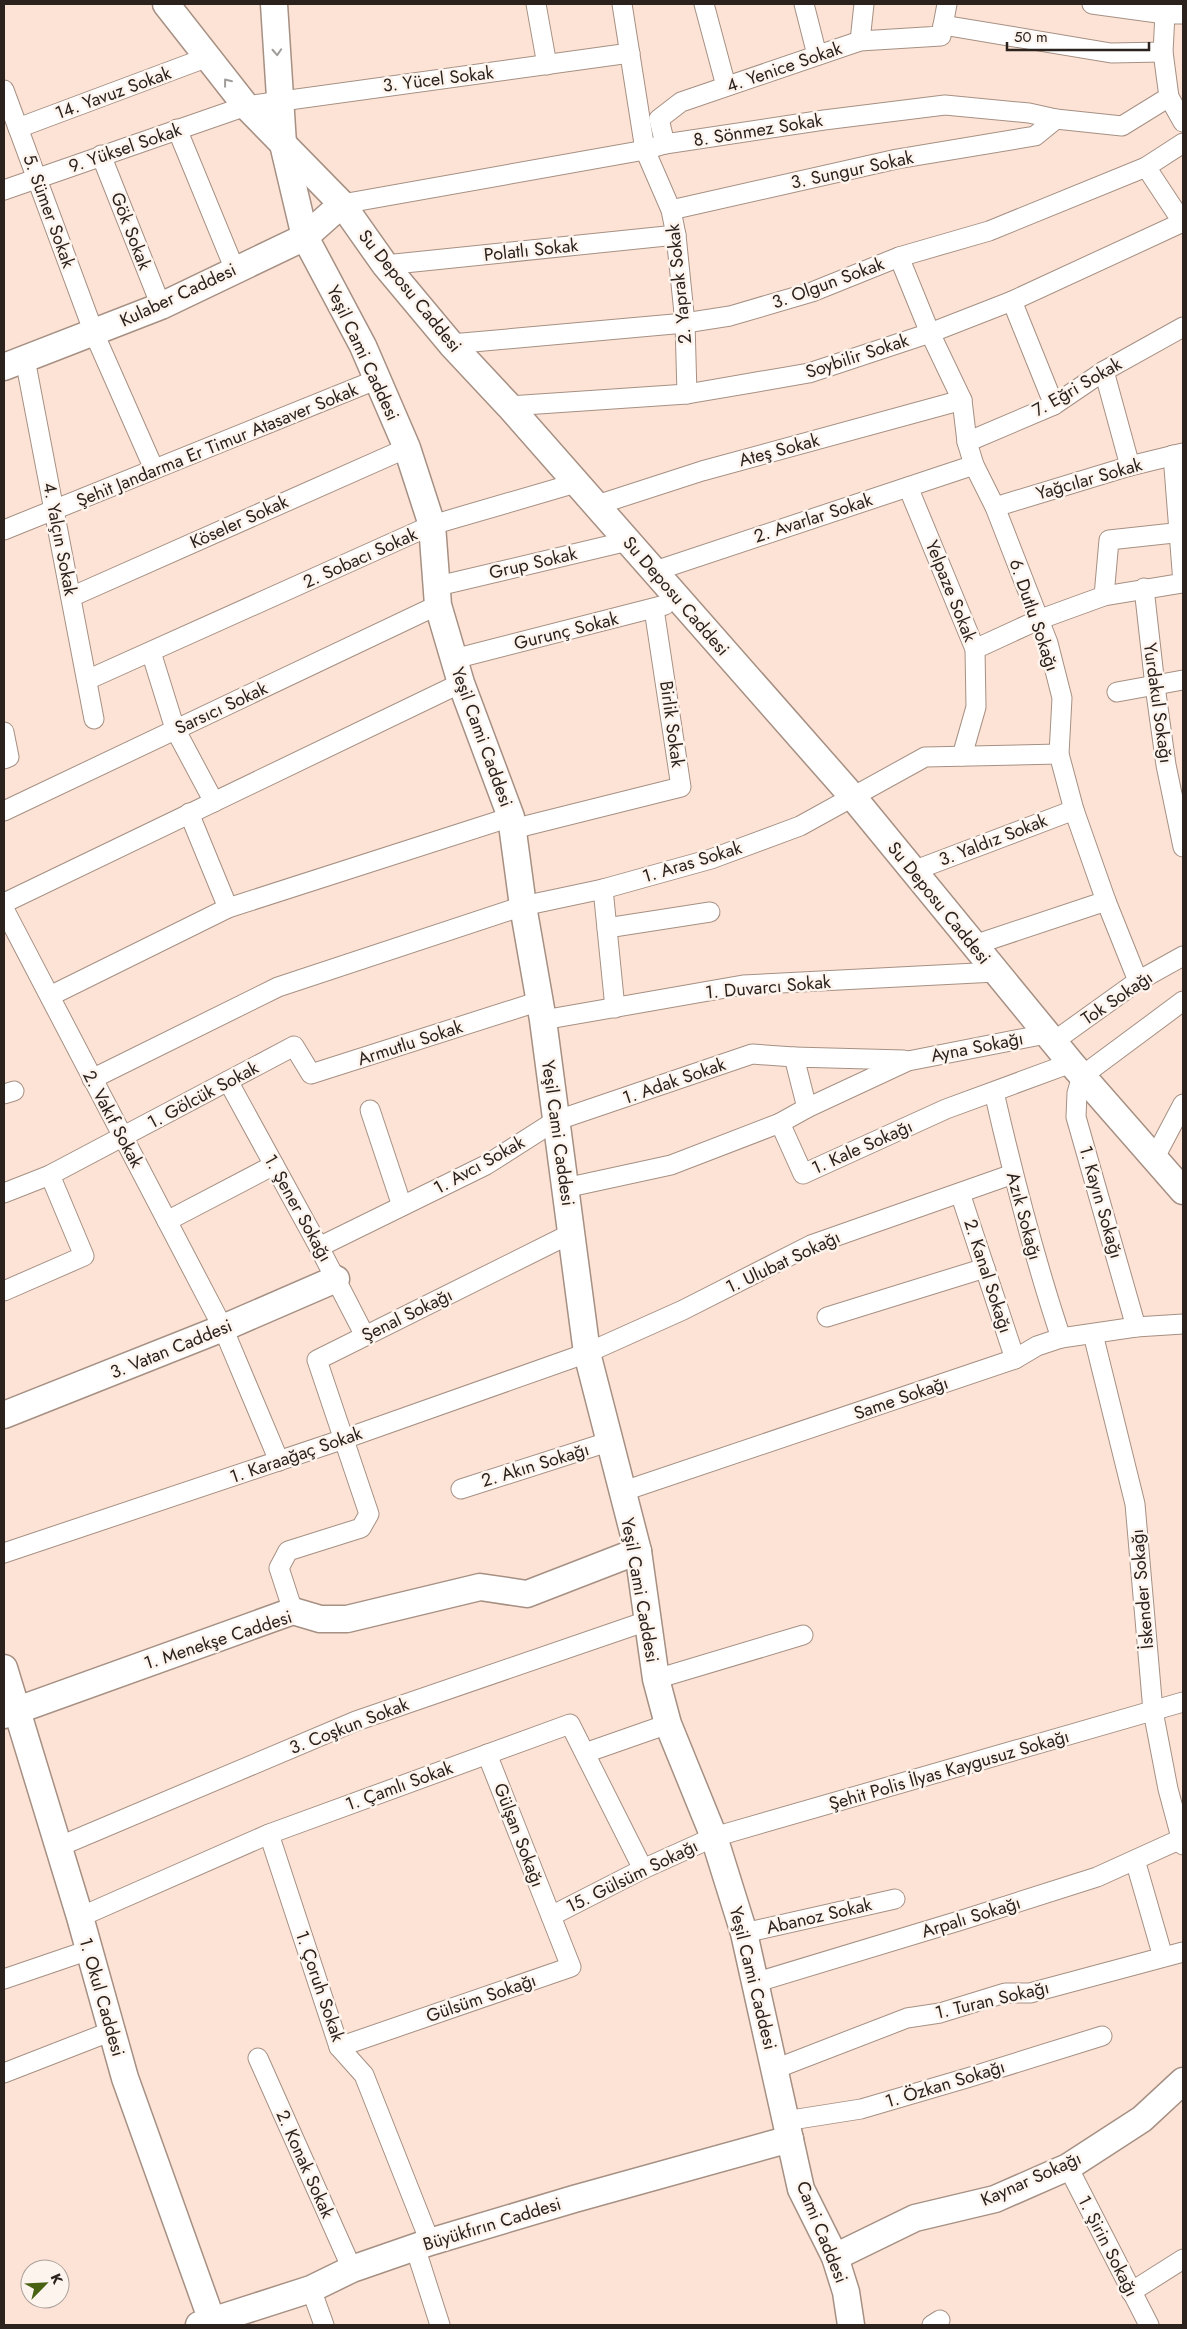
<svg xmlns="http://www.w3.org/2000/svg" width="1187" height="2329" viewBox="0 0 1187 2329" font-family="Jost,sans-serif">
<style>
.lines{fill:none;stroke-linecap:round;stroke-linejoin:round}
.street-casing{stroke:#a69083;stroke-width:21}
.secondary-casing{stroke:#a69083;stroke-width:29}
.street{stroke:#fff;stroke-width:19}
.secondary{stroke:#fff;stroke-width:26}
.oneway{stroke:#a09c99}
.labels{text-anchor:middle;stroke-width:5;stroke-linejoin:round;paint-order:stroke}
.street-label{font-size:18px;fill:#2b221d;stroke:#fef4ee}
</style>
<rect width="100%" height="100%" fill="#fce3d6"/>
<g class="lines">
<defs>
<g id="street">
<polyline points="536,4 547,65"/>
<polyline points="622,4 645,150 671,210 676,235 685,323 687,394"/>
<polyline points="704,4 726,86"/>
<polyline points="804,4 817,55"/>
<polyline points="1092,4 1165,14 1183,14"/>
<polyline points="1165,14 1163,52 1169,97 1183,122"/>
<polyline points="943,25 1111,53 1163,52"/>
<polyline points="860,41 864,4"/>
<polyline points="4,90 94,333 154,469"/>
<polyline points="18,128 208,57"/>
<polyline points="177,129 235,270"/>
<polyline points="665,144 659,119 681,102 860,41 941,36 947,4"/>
<polyline points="101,155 161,306"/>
<polyline points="1146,167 1183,223"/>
<polyline points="4,190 246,106 630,53"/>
<polyline points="342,204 645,150 665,144 824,120 945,105 1029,113 1056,119 1122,126 1169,97"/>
<polyline points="671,210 897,159 1035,136 1056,119"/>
<polyline points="899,257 930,333 962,400 967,442 974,465 995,507 1048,643 1062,698 1059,754 1074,810 1106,901 1138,981"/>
<polyline points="385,265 676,235"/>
<polyline points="1012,301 1054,405"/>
<polyline points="451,344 685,323 730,316 812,292 899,257 989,231 1146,167 1183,143"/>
<polyline points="25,359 94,719"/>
<polyline points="1104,371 1130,466"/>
<polyline points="509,406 687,394 809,373 930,333 1012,301 1183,222"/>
<polyline points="967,442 1054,405 1104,371 1183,327"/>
<polyline points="1173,455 1183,583"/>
<polyline points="908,487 975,649 976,707 962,756"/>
<polyline points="597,505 702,471 962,400"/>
<polyline points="995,507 1130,466 1183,453"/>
<polyline points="4,530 378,379"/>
<polyline points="652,572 974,465"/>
<polyline points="438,586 628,541"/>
<polyline points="1144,588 1155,686 1166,765 1183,847"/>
<polyline points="1104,596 1183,583"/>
<polyline points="71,597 407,448"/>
<polyline points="975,649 1038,620 1104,596 1109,540 1183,532"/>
<polyline points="151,652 175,729 214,802"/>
<polyline points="454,659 665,605"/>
<polyline points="87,680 432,525 576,483"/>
<polyline points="1117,692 1183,680"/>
<polyline points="4,732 9,757 4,759"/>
<polyline points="4,811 438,605"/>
<polyline points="189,813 228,908"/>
<polyline points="513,829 681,787 654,609"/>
<polyline points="913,871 1074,810"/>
<polyline points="603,889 615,1008"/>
<polyline points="4,903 461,683"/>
<polyline points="4,909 223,1328 279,1461"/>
<polyline points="607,928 710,912"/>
<polyline points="974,945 1106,901"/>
<polyline points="50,996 228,908 511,817"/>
<polyline points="543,1020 743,985 996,972"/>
<polyline points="1053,1042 1138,981 1183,956"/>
<polyline points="92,1079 278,987 523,906 603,889 711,859 800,826 925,757 1059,754"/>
<polyline points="228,1081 319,1247 365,1336"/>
<path d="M994,1092C1013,1175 1034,1257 1061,1338"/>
<polyline points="4,1094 14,1091"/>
<polyline points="807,1108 908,1061 1046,1034"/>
<polyline points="370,1110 402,1206"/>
<polyline points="780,1123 807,1108 794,1057 904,1060"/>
<polyline points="1155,1157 1183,1104"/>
<polyline points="565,1188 671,1165 780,1123 803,1174 946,1109 1071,1063"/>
<polyline points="4,1193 50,1175 294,1046 311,1074 540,1001"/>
<polyline points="960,1193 1015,1359"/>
<polyline points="167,1221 274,1165"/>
<polyline points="319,1247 486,1165 555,1121 752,1054 794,1057"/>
<polyline points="4,1291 84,1256 50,1175"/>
<polyline points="827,1317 985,1268"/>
<polyline points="1136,1327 1076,1117 1077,1093 1082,1076 1183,1001"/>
<polyline points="1093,1334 1135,1504 1153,1711 1168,1789 1183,1845"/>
<polyline points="461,1489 608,1442"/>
<polyline points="621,1492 1015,1359 1037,1346 1061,1338 1136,1327 1183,1324"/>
<polyline points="4,1553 344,1439 587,1353 683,1310 811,1245 1013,1174"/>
<polyline points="293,1611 279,1568 288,1551 361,1528 369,1514 317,1360 572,1233"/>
<polyline points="656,1679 803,1635"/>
<polyline points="585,1753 668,1724"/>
<polyline points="269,1834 339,2047 364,2075 430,2242"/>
<polyline points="58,1847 356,1721 647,1621"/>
<polyline points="1135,1860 1163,1957"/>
<polyline points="551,1916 643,1869 714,1837 1183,1702"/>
<polyline points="80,1917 269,1834 570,1724 643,1869"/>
<polyline points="744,1933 895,1899"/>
<polyline points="4,1979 89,1950"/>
<polyline points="754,1983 962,1920 1097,1877 1183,1838"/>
<polyline points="339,2047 571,1967 487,1754"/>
<polyline points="258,2058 352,2269"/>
<polyline points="775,2069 907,2018 940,2013 1005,1993 1030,1993 1183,1952"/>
<polyline points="4,2073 112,2031"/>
<polyline points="785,2121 861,2109 967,2078 1102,2036"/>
<polyline points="1068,2167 1149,2325"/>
<polyline points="415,2247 440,2325"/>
<polyline points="311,2289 324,2325"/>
<polyline points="1131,2292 1183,2259"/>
<polyline points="932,2325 940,2320"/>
</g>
<g id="secondary">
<polyline points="166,4 246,106 342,204 385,265 451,344 509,406 853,797 1071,1063 1183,1191"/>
<polyline points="274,4 283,144 305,237 363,346 407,448 432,525 438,605 461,683 511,817 523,906 543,1020 587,1353 638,1551 656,1679 668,1724 714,1837 744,1933 801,2189 835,2257 846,2292 851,2325"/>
<polyline points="4,367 161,306 305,237 342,204"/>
<polyline points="4,1415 223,1328 336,1279"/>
<polyline points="4,1668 80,1917 125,2078 212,2321"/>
<polyline points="4,1715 293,1611 320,1619 347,1619 480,1587 527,1594 638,1551"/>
<polyline points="835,2257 915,2218 995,2199 1068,2167 1142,2119 1183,2081"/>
<polyline points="199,2325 311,2289 352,2269 430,2242 574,2199 790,2139"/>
</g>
</defs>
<use href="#street" class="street-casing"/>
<use href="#secondary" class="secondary-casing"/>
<use href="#street" class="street"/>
<use href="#secondary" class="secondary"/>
</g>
<defs><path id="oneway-chevron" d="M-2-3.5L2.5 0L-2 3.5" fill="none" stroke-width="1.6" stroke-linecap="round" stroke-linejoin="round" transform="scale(1.25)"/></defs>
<g class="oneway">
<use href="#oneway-chevron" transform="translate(277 52) rotate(87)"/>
<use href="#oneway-chevron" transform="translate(227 82) rotate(-128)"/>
</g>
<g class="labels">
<g class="street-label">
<text transform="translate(784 67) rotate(-19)" y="6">4. Yenice Sokak</text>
<text transform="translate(438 79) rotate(-7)" y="6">3. Yücel Sokak</text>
<text transform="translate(113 93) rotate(-20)" y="6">14. Yavuz Sokak</text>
<text transform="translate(758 130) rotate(-9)" y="6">8. Sönmez Sokak</text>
<text transform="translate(125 148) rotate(-19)" y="6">9. Yüksel Sokak</text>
<text transform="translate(852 170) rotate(-12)" y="6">3. Sungur Sokak</text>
<text transform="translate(49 211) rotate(70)" y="6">5. Sümer Sokak</text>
<text transform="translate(131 231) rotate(69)" y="6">Gök Sokak</text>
<text transform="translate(531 250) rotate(-6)" y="6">Polatlı Sokak</text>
<text transform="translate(828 283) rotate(-20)" y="6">3. Olgun Sokak</text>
<text transform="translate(679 284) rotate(-96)" y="6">2. Yaprak Sokak</text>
<text transform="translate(410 291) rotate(51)" y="6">Su Deposu Caddesi</text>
<text transform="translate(178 295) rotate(-25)" y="6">Kulaber Caddesi</text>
<text transform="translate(363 353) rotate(65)" y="6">Yeşil Cami Caddesi</text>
<text transform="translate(857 356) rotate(-18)" y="6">Soybilir Sokak</text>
<text transform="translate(1077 387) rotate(-30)" y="6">7. Eğri Sokak</text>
<text transform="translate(217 445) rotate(-22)" y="6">Şehit Jandarma Er Timur Atasaver Sokak</text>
<text transform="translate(779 450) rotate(-15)" y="6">Ateş Sokak</text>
<text transform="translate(1089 479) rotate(-16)" y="6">Yağcılar Sokak</text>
<text transform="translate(813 518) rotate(-18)" y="6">2. Avarlar Sokak</text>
<text transform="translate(239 522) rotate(-24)" y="6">Köseler Sokak</text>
<text transform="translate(60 539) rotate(79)" y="6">4. Yalçın Sokak</text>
<text transform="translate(360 558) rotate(-24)" y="6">2. Sobacı Sokak</text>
<text transform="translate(533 563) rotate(-13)" y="6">Grup Sokak</text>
<text transform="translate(951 591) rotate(68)" y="6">Yelpaze Sokak</text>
<text transform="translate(676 596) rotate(49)" y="6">Su Deposu Caddesi</text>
<text transform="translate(1034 615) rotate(71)" y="6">6. Dutlu Sokağı</text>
<text transform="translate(566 631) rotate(-14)" y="6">Gurunç Sokak</text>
<text transform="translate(1158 703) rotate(82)" y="6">Yurdakul Sokağı</text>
<text transform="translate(221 708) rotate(-25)" y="6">Sarsıcı Sokak</text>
<text transform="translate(672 724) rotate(82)" y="6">Birlik Sokak</text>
<text transform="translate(482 737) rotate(70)" y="6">Yeşil Cami Caddesi</text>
<text transform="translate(993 840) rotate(-21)" y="6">3. Yaldız Sokak</text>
<text transform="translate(692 862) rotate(-17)" y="6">1. Aras Sokak</text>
<text transform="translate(939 903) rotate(51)" y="6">Su Deposu Caddesi</text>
<text transform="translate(768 987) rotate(-5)" y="6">1. Duvarcı Sokak</text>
<text transform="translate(1117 998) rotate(-34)" y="6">Tok Sokağı</text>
<text transform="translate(410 1043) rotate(-18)" y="6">Armutlu Sokak</text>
<text transform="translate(977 1047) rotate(-11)" y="6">Ayna Sokağı</text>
<text transform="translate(674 1081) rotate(-19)" y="6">1. Adak Sokak</text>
<text transform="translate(203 1095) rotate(-28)" y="6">1. Gölcük Sokak</text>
<text transform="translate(113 1119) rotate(62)" y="6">2. Vakıf Sokak</text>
<text transform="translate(558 1133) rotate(82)" y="6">Yeşil Cami Caddesi</text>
<text transform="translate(862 1147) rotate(-24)" y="6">1. Kale Sokağı</text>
<text transform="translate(479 1165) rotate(-29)" y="6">1. Avcı Sokak</text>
<text transform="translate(1101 1202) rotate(74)" y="6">1. Kayın Sokağı</text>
<text transform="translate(298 1208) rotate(61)" y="6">1. Şener Sokağı</text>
<text transform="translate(1024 1216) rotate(75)" y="6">Azık Sokağı</text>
<text transform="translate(783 1262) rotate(-25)" y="6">1. Ulubat Sokağı</text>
<text transform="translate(988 1276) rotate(72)" y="6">2. Kanal Sokağı</text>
<text transform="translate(407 1315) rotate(-26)" y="6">Şenal Sokağı</text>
<text transform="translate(171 1349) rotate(-22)" y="6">3. Vatan Caddesi</text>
<text transform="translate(901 1398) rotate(-19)" y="6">Same Sokağı</text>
<text transform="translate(296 1455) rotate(-19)" y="6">1. Karaağaç Sokak</text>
<text transform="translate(535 1465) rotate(-17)" y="6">2. Akın Sokağı</text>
<text transform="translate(1142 1589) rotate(-95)" y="6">İskender Sokağı</text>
<text transform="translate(640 1590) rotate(80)" y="6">Yeşil Cami Caddesi</text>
<text transform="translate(218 1640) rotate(-18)" y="6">1. Menekşe Caddesi</text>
<text transform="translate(349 1726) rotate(-21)" y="6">3. Coşkun Sokak</text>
<text transform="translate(949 1770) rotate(-16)" y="6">Şehit Polis İlyas Kaygusuz Sokağı</text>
<text transform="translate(399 1786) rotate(-20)" y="6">1. Çamlı Sokak</text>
<text transform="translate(519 1835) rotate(69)" y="6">Gülşan Sokağı</text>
<text transform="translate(632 1876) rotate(-26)" y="6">15. Gülsüm Sokağı</text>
<text transform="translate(819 1916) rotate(-13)" y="6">Abanoz Sokak</text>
<text transform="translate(971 1917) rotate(-17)" y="6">Arpalı Sokağı</text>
<text transform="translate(753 1978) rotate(76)" y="6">Yeşil Cami Caddesi</text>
<text transform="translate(320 1986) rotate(71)" y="6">1. Çoruh Sokak</text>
<text transform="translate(102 1997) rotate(74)" y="6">1. Okul Caddesi</text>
<text transform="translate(481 1998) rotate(-19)" y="6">Gülsüm Sokağı</text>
<text transform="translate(992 2000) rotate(-13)" y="6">1. Turan Sokağı</text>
<text transform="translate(945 2084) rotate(-17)" y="6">1. Özkan Sokağı</text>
<text transform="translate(305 2164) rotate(66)" y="6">2. Konak Sokak</text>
<text transform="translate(1031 2179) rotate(-24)" y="6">Kaynar Sokağı</text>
<text transform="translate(492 2224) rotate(-17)" y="6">Büyükfırın Caddesi</text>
<text transform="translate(822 2232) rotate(68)" y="6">Cami Caddesi</text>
<text transform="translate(1108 2246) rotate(63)" y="6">1. Şirin Sokağı</text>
</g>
</g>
<rect width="1187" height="2329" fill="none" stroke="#2b221d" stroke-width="10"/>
<g transform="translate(45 2284) rotate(66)"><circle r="24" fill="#fef4ee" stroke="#aaa09a"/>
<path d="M0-4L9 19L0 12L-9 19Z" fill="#486212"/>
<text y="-8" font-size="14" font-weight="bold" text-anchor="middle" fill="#2b221d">K</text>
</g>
<path d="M1007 42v8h142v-8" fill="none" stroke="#2b221d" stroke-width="2.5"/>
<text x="1014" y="42" font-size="15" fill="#2b221d" stroke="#fef4ee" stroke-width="4" paint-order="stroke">50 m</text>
</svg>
